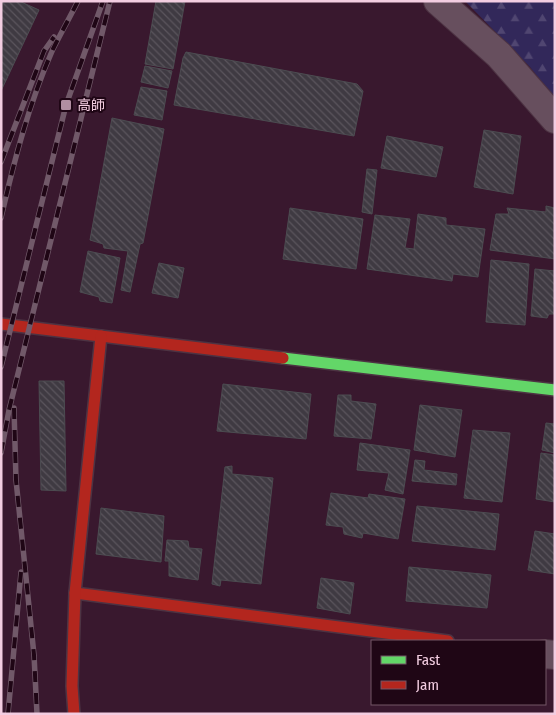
<svg xmlns="http://www.w3.org/2000/svg" width="556" height="715" viewBox="0 0 556 715" font-family="'Fira Sans Condensed','Noto Sans JP',sans-serif">
<style>
.forest{fill:url(#forest-firs)}
.building{fill:url(#building-back-hatch);stroke:#4c4c51}
.lines{fill:none;stroke-linecap:round;stroke-linejoin:round}
.street-casing{stroke:#4d3343;stroke-width:30}
.fast-casing{stroke:#4d3343;stroke-width:14}
.jam-casing{stroke:#4d3343;stroke-width:14}
.street{stroke:#674f5e;stroke-width:28}
.fast{stroke:#63d668;stroke-width:11}
.jam{stroke:#b3261e;stroke-width:11}
.rail-casing{stroke:#715969;stroke-width:5.5}
.rail{stroke:#1f0615;stroke-width:4;stroke-dasharray:11;stroke-linecap:butt}
.poi-dot{fill:#b28ea2;stroke:#1f0615;stroke-width:2}
.labels{text-anchor:middle;stroke-width:4;stroke-linejoin:round;paint-order:stroke}
.poi-label{font-size:14px;fill:#f3cde1;stroke:#1f0615;text-anchor:start}
</style>
<defs>
<pattern id="forest-firs" width="22" height="20" patternUnits="userSpaceOnUse" patternTransform="scale(1.25)"><rect width="22" height="20" fill="#32285a"/><path d="M5 1l3.5 6h-7zM16 11l3.5 6h-7z" fill="#504671"/></pattern>
<pattern id="building-back-hatch" width="6" height="6" patternUnits="userSpaceOnUse" patternTransform="scale(1.25)"><rect width="6" height="6" fill="#3f3a42"/><path d="M-1 5l2 2M0 0l6 6M5-1l2 2" fill="none" stroke="#5b555d"/></pattern>
</defs>
<rect width="100%" height="100%" fill="#39182e"/>
<polygon class="forest" points="465,1 555,1 555,99 530,67"/>
<g class="building">
<polygon points="1,1 19,1 39,10 1,91"/>
<polygon points="156,1 185,1 173,69 145,64"/>
<polygon points="186,52 357,84 363,91 354,136 174,105 183,58"/>
<polygon points="145,66 172,71 168,88 141,82"/>
<polygon points="141,87 167,91 162,120 134,115"/>
<polygon points="112,118 164,129 143,243 140,244 130,292 121,290 128,251 104,248 103,244 90,240"/>
<polygon points="484,130 521,136 513,194 474,187"/>
<polygon points="387,136 443,147 436,177 381,168"/>
<polygon points="367,169 377,170 372,214 362,212"/>
<polygon points="546,206 555,208 555,259 490,250 496,214 509,214 507,208 546,212"/>
<polygon points="290,208 363,219 356,269 283,259"/>
<polygon points="418,214 446,218 446,225 485,229 478,277 453,274 452,281 367,269 375,215 410,219 405,248 414,249"/>
<polygon points="88,251 120,258 112,303 100,301 99,297 80,292"/>
<polygon points="491,260 529,264 525,325 486,322"/>
<polygon points="159,263 184,268 178,298 152,293"/>
<polygon points="535,269 555,271 555,314 549,314 547,318 531,316"/>
<polygon points="39,381 64,381 66,491 41,490"/>
<polygon points="223,384 311,394 306,439 217,431"/>
<polygon points="338,395 351,395 351,401 376,404 371,439 334,436"/>
<polygon points="420,405 462,410 455,457 414,450"/>
<polygon points="546,423 555,424 555,453 542,450"/>
<polygon points="473,430 510,433 502,502 464,498"/>
<polygon points="360,443 410,450 403,494 385,490 389,473 357,470"/>
<polygon points="541,453 555,455 555,502 536,499"/>
<polygon points="415,460 425,461 424,470 457,474 456,485 412,481"/>
<polygon points="232,466 232,474 273,478 261,584 221,580 220,586 212,584 225,467"/>
<polygon points="331,493 368,498 369,494 405,499 398,539 363,533 362,538 344,534 343,527 326,525"/>
<polygon points="417,506 499,514 495,550 412,541"/>
<polygon points="101,508 164,516 161,562 96,554"/>
<polygon points="535,531 555,534 555,574 528,570"/>
<polygon points="167,540 188,541 189,548 202,549 198,580 169,576 169,561 165,561"/>
<polygon points="409,567 491,575 487,608 406,601"/>
<polygon points="321,578 354,583 350,614 317,608"/>
</g>
<g class="lines">
<defs>
<g id="street">
<polyline points="438,1 499,55 555,119"/>
<polyline points="545,654 555,655"/>
</g>
<polyline id="fast" points="283,358 555,390"/>
<g id="jam">
<polyline points="1,324 283,358"/>
<polyline points="75,593 448,641"/>
<polyline points="74,714 72,686 75,593 101,336"/>
</g>
</defs>
<use href="#street" class="street-casing"/>
<use href="#fast" class="fast-casing"/>
<use href="#jam" class="jam-casing"/>
<use href="#street" class="street"/>
<use href="#fast" class="fast"/>
<use href="#jam" class="jam"/>
<defs>
<g id="rail">
<polyline points="1,162 44,51 54,37"/>
<path d="M1,218C14,161 29,103 53,49C61,33 70,17 78,1"/>
<polyline points="1,367 66,105 103,1"/>
<polyline points="14,408 16,480 34,655 37,714"/>
<polyline points="1,453 9,410 110,1"/>
<polyline points="8,714 21,572"/>
</g>
</defs>
<use href="#rail" class="rail-casing"/>
<use href="#rail" class="rail"/>
</g>
<rect class="poi-dot" x="60" y="99" width="12" height="12" rx="2.5"/>
<g class="labels">
<g class="poi-label">
<text x="77" y="110">高師</text>
</g>
</g>
<rect width="556" height="715" fill="none" stroke="#f3cde1" stroke-width="5"/>
<rect x="371" y="640" width="175" height="65" fill="#1f0615" stroke="#745667"/>
<rect x="381" y="656" width="25" height="8" fill="#63d668" stroke="#745667"/>
<text x="416" y="665" font-size="15" fill="#f3cde1">Fast</text>
<rect x="381" y="681" width="25" height="8" fill="#b3261e" stroke="#745667"/>
<text x="416" y="690" font-size="15" fill="#f3cde1">Jam</text>
</svg>
